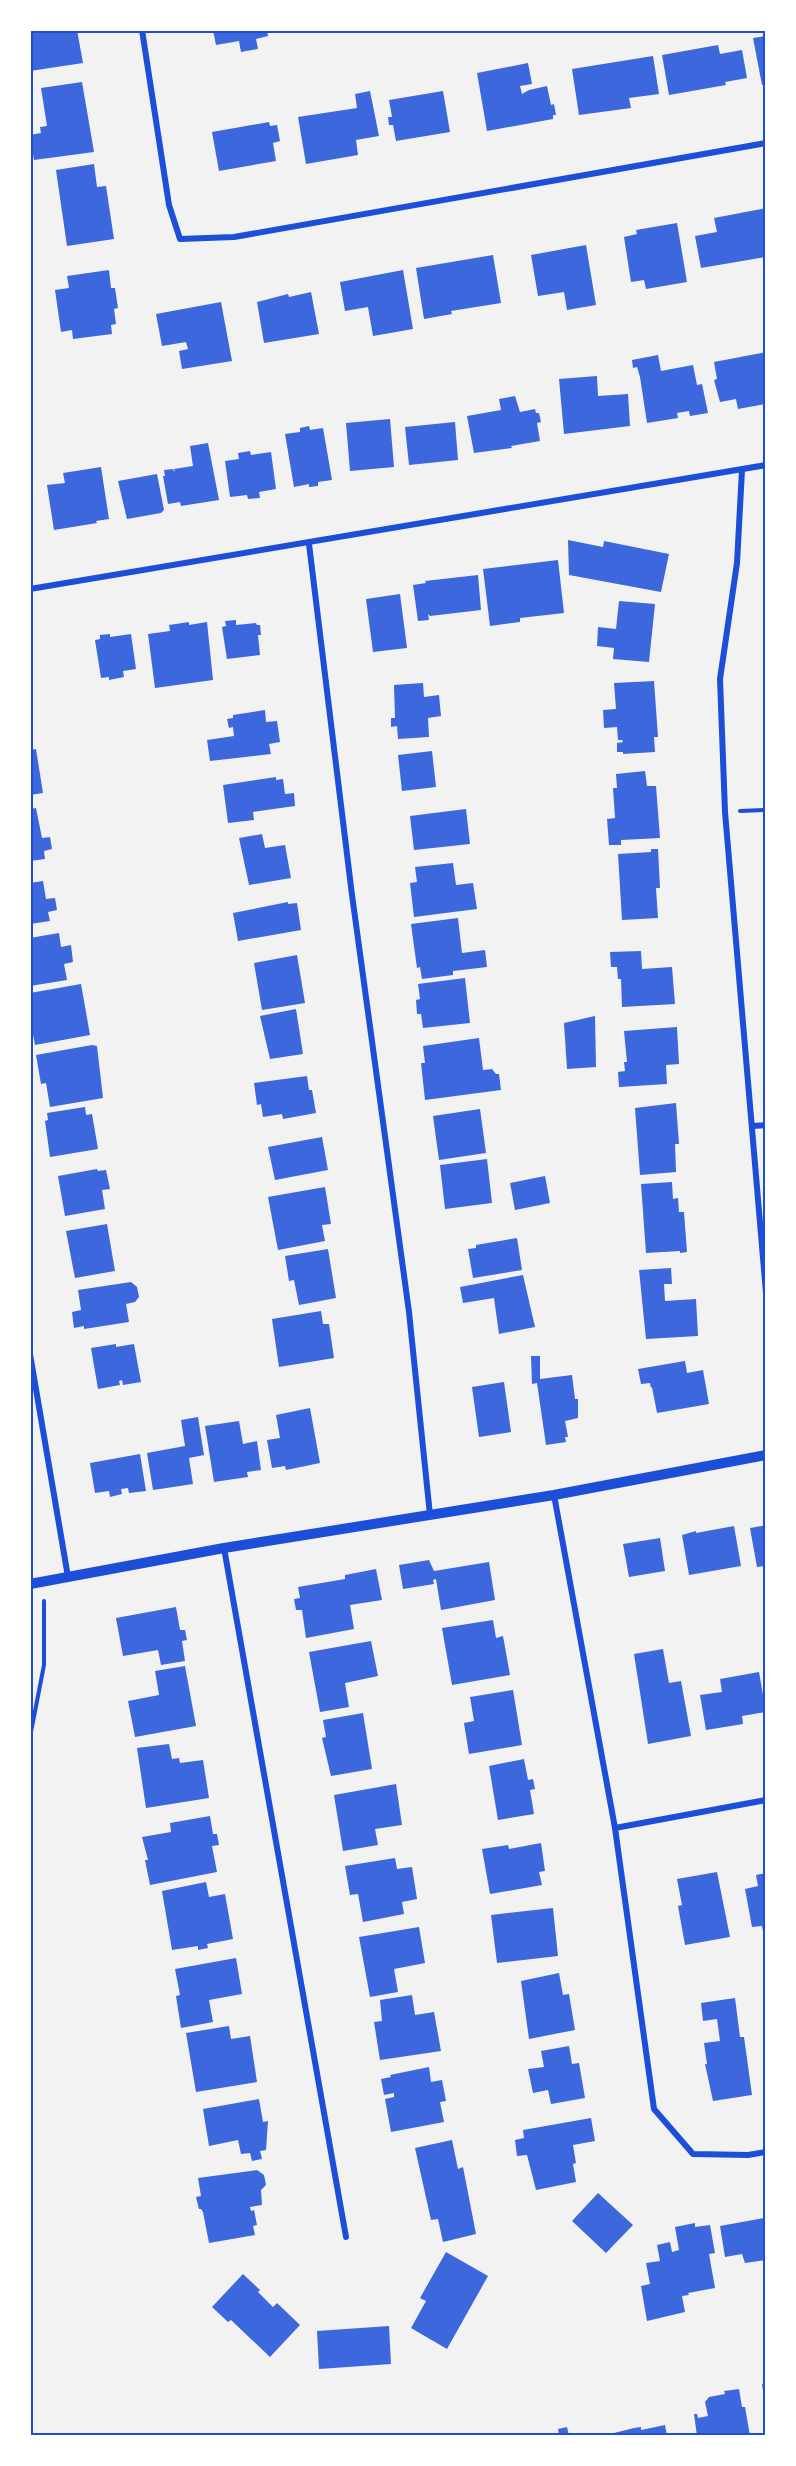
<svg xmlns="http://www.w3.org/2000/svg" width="796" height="2466" viewBox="0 0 796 2466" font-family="Helvetica,sans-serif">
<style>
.building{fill:#3d67dc}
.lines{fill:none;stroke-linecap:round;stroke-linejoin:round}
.path{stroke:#1d4ed8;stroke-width:4}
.minor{stroke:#1d4ed8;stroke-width:6}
.tertiary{stroke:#1d4ed8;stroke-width:10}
.neatline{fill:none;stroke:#1d4ed8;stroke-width:2}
</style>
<rect width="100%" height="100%" fill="#f2f2f2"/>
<g class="building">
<polygon points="30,30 77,30 83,63 30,71"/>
<polygon points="213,30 267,30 268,36 256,39 258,49 241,52 239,41 216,45"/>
<polygon points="766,36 766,84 762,85 753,38"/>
<polygon points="718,45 720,54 742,50 747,78 725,82 726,85 669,95 662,55"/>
<polygon points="653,56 659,94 629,98 631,108 579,115 572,69"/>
<polygon points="528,63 532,84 520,86 522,94 529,90 547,86 551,105 554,104 556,115 553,115 553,119 487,131 477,73"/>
<polygon points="82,82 94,152 34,160 30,135 41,133 40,127 47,126 41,88"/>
<polygon points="370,91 379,136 356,140 358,155 306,164 298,117 357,108 355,94"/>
<polygon points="443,91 450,132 396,141 393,125 389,125 388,117 392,117 389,100"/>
<polygon points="269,122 270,126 277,125 280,141 273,143 276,161 219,171 212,132"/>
<polygon points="94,164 97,187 106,186 114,239 67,246 56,170"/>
<polygon points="766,208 766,257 701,268 695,236 717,232 714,218"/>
<polygon points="677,223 687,282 646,289 644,280 631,282 624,237 637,234 636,230"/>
<polygon points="586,245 596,305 567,310 564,292 538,296 531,255"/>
<polygon points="493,255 501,303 451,311 452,314 424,319 416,268"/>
<polygon points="109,270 111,288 115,288 118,308 114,309 116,324 111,325 112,334 73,339 72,330 61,332 55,290 69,288 67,276"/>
<polygon points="403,270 413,329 373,336 368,307 345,311 340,282"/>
<polygon points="311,292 319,334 264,343 257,302 288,294 289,297"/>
<polygon points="221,302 232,361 182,369 179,351 188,349 186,342 162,346 156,314"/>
<polygon points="766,352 766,404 738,409 736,399 720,402 714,380 717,379 714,362"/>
<polygon points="658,355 661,371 693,365 697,385 702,384 708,413 690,416 689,411 677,413 678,418 647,423 640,377 637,367 633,368 632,360"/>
<polygon points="597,376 598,396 628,394 630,426 564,434 559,379"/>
<polygon points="515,396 520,412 535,409 536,413 539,413 541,422 537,423 540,441 511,446 512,448 474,453 467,416 501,410 499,399"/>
<polygon points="390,419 394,467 350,471 346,423"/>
<polygon points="455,422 458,460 409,465 405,427"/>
<polygon points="309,426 310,430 323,428 332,480 318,482 318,486 309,487 309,484 294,487 285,434 300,432 300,428"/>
<polygon points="208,443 219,500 181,506 180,502 168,504 163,476 165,476 164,470 173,469 175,473 174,469 193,466 190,446"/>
<polygon points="250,451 251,455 271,452 276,489 259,492 260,498 248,499 247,495 230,497 225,461 239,459 238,453"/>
<polygon points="101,467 109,519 96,521 97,523 54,530 47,485 65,483 63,473"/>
<polygon points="157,474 164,510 161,513 127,519 118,481"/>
<polygon points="568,540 603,547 604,541 669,554 661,592 569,575"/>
<polygon points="558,560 564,613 520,618 520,622 490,626 483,569"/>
<polygon points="478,575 481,610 430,616 428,614 429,620 418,621 413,585 426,583 425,581"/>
<polygon points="400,594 407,648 373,652 366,599"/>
<polygon points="619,601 655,604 649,662 613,659 614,648 597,646 598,627 616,629"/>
<polygon points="236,620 236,625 256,623 257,625 260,625 261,635 258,635 260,655 227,659 222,627 226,626 225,621"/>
<polygon points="189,622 189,625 207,622 213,680 155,688 148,634 170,631 169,625"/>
<polygon points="110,634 110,637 131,634 136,669 123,671 124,677 109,680 109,677 101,678 95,640 100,639 100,635"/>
<polygon points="654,681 658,737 654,737 655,752 623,754 623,752 617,752 617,743 623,742 622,740 618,740 617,727 604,728 603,710 616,709 614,683"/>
<polygon points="423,683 424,697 439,695 441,716 428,718 429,737 398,739 397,726 391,727 391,718 395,718 394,685"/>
<polygon points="265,710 266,722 277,721 280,742 269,744 271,754 210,761 207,740 234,736 233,727 229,728 227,719 233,718 233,715"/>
<polygon points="36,749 43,793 30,795 30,750"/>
<polygon points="432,751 436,787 402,791 398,755"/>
<polygon points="645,771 647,786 656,786 660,838 621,840 621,845 609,845 607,819 615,818 613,788 617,788 616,774"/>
<polygon points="276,777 276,780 283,779 285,794 294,793 295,806 253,812 254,820 228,823 223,785"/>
<polygon points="36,808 42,838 50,837 52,849 44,851 45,859 30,861 30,809"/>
<polygon points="466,809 470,844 414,850 410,816"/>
<polygon points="262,834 265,848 285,845 291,878 249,885 239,838"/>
<polygon points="651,849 658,849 660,888 656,888 658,918 622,920 618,854 651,852"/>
<polygon points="453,863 456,885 473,883 477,909 414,917 410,883 417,882 415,867"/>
<polygon points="43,881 46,899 55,898 57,910 48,912 50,921 30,924 30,883"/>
<polygon points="288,902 288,904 297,903 301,930 238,941 233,913"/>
<polygon points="458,918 462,953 485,950 487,967 453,971 453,975 422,979 420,967 417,968 411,924"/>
<polygon points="59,933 61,947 71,945 73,962 64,964 67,980 30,986 30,938"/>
<polygon points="641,951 642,969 672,967 675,1004 622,1007 621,979 618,979 617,967 611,967 610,952"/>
<polygon points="297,955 305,1003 262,1010 254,963"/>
<polygon points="465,978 470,1023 423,1028 421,1014 417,1014 416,1000 420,999 418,984"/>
<polygon points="81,984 90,1035 35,1045 30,1019 30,993"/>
<polygon points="296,1009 303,1054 270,1059 260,1016"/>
<polygon points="595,1016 596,1067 567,1069 564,1023"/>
<polygon points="677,1027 679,1064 666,1065 667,1084 619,1087 618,1072 625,1071 624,1062 627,1062 624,1031"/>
<polygon points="479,1038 483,1070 492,1069 496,1074 499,1074 501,1090 425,1100 421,1063 425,1063 423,1046"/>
<polygon points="92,1045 97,1046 103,1098 50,1107 46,1083 41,1084 36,1055"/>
<polygon points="307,1076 309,1090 312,1090 316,1113 283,1119 282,1114 263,1117 261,1104 257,1105 254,1083"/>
<polygon points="676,1103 679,1144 675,1144 676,1172 640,1175 635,1108"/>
<polygon points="85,1107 86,1115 92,1114 98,1149 50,1157 45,1121 48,1120 47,1113"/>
<polygon points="480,1109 486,1153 439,1160 433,1116"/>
<polygon points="322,1137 328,1170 275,1180 268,1147"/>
<polygon points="487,1159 492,1203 445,1209 440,1165"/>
<polygon points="97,1169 98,1171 106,1170 110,1189 102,1190 105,1209 65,1216 58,1176"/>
<polygon points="545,1176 550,1203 515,1210 510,1183"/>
<polygon points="672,1182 673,1199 678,1198 679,1212 684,1212 687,1252 680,1253 680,1251 646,1253 641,1184"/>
<polygon points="325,1187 331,1224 322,1225 325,1241 278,1250 268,1197"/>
<polygon points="107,1224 115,1271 75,1278 66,1231"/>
<polygon points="517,1238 522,1270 473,1278 468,1249 476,1248 476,1245"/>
<polygon points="328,1249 336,1298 299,1305 294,1280 289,1281 285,1256"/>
<polygon points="671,1268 672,1284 664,1284 665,1301 696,1299 698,1336 646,1339 639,1270"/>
<polygon points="523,1275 535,1327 499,1334 494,1298 463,1303 460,1287"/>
<polygon points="131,1282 137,1287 139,1297 135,1302 126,1304 129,1322 84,1329 84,1326 74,1328 72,1312 81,1310 78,1290"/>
<polygon points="321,1311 323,1324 329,1324 334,1358 279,1367 272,1319"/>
<polygon points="116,1344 116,1347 134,1344 141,1382 123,1385 122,1380 119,1381 120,1385 98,1389 91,1348"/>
<polygon points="531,1356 540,1356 540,1379 572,1375 575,1399 578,1399 578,1418 565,1421 568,1437 565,1437 566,1442 546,1445 537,1383 532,1384"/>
<polygon points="685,1361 687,1373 703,1370 709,1404 657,1413 652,1387 651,1388 650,1383 641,1384 638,1369"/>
<polygon points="504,1382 511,1432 479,1437 472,1387"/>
<polygon points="310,1408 320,1463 286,1470 285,1466 272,1468 267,1440 280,1438 276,1415"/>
<polygon points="198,1417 204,1455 189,1458 193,1484 153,1490 147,1453 185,1446 181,1420"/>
<polygon points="239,1421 243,1444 257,1441 261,1470 247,1472 248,1477 214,1482 205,1426"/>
<polygon points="140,1454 146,1491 129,1493 128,1488 121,1489 122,1494 110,1497 109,1491 95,1493 90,1463"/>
<polygon points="766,1525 766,1566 757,1567 750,1528"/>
<polygon points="734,1526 741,1566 689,1575 682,1535 696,1531 696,1533"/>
<polygon points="660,1538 665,1571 629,1577 623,1544"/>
<polygon points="429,1560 434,1571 489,1562 495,1600 441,1610 436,1579 433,1580 434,1584 403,1589 399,1565"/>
<polygon points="376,1569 382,1600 350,1605 354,1629 306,1638 302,1610 296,1610 294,1599 300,1598 298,1587 345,1579 345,1575"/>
<polygon points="176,1607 180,1630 185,1630 187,1640 182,1641 185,1661 161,1665 158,1650 123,1656 116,1618"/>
<polygon points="493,1620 496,1638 503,1636 510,1675 452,1685 442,1628"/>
<polygon points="371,1641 378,1676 345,1683 349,1707 320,1712 309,1652"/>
<polygon points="663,1649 669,1683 681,1681 691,1736 648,1744 634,1654"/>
<polygon points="185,1666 196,1726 135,1737 128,1701 159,1695 155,1671"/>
<polygon points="759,1672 766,1712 742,1716 743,1724 706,1730 700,1695 722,1692 720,1679"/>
<polygon points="513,1690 522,1745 469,1754 464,1723 474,1721 470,1697"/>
<polygon points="363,1713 372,1769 331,1776 322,1738 326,1737 323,1720"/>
<polygon points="169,1744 172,1759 179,1758 180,1763 203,1760 209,1798 146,1808 137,1748"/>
<polygon points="524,1759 528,1780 533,1779 535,1789 530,1790 534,1814 498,1820 489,1766"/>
<polygon points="396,1784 402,1825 375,1829 378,1845 343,1851 334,1795"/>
<polygon points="210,1816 213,1834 217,1834 219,1845 212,1846 217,1872 150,1885 145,1860 148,1860 142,1837 171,1832 170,1823"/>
<polygon points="541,1843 545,1871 539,1872 542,1885 490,1894 482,1849 508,1845 509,1849"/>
<polygon points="395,1858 397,1869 412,1867 417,1899 402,1902 404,1914 363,1922 358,1894 350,1895 345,1866"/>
<polygon points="717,1872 730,1937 685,1945 678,1906 682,1905 677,1879"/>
<polygon points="766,1873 766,1941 765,1941 762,1926 752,1927 745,1889 758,1886 756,1875"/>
<polygon points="206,1882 209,1897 225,1894 233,1939 207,1944 208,1948 198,1950 198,1946 172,1950 162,1891"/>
<polygon points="553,1908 558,1956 497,1963 491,1915"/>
<polygon points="419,1927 425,1963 394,1969 398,1992 370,1997 359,1937"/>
<polygon points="236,1958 242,1994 209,2000 213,2022 181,2028 176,1996 180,1995 175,1969"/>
<polygon points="559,1973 563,1995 569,1994 575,2030 529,2039 521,1981"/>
<polygon points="412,1995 415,2015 434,2012 441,2051 380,2060 374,2022 382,2021 380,2000"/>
<polygon points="735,1998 740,2037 744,2037 752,2095 713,2101 705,2064 707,2064 704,2043 720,2041 717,2019 703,2021 701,2003"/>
<polygon points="229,2026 231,2039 250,2036 257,2082 196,2092 186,2033"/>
<polygon points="569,2046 572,2064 579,2063 585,2098 551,2104 548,2090 533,2093 528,2069 544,2067 541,2051"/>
<polygon points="429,2067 431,2082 442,2080 446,2101 440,2102 444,2122 391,2132 385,2099 394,2097 394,2093 384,2095 381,2079 391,2077 390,2075"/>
<polygon points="259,2099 263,2122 268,2121 266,2150 260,2151 262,2159 252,2161 250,2153 241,2154 238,2140 209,2146 203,2109"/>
<polygon points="591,2118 595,2141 573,2145 576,2163 573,2164 576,2182 536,2190 527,2155 517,2156 515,2140 524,2138 523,2130"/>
<polygon points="452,2140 458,2169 463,2167 476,2234 443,2242 438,2219 431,2220 415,2148"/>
<polygon points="257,2170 264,2175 266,2185 261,2190 262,2205 250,2207 251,2211 254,2210 257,2225 253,2226 255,2235 209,2243 203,2212 201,2209 199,2209 196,2197 201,2196 198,2178"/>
<polygon points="598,2193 633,2225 606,2253 572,2221"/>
<polygon points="764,2218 766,2260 745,2263 742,2254 725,2257 720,2226"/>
<polygon points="695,2223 695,2227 710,2225 715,2253 709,2254 715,2288 688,2293 689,2295 682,2296 685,2312 647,2321 641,2286 650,2284 646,2263 660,2261 657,2245 670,2242 672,2252 679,2250 675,2227"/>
<polygon points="446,2252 488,2276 447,2349 411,2328 426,2301 420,2298"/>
<polygon points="243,2274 260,2290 258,2292 273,2307 277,2303 300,2325 270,2357 231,2320 228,2322 212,2307"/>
<polygon points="389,2326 391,2364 319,2369 317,2331"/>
<polygon points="766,2383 766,2404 765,2404 762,2384"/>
<polygon points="739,2389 742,2407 745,2407 750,2436 697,2436 694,2414 697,2414 698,2418 708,2416 705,2402 709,2397 725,2394 724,2391"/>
<polygon points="665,2425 667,2436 615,2436 614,2433 634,2428 641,2427 641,2430"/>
<polygon points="567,2427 569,2436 559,2436 558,2429"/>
</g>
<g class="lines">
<g class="path">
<polyline points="740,811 766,810"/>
<polyline points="30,1737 44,1665 44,1601"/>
</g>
<g class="minor">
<polyline points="142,30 169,205 180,239 234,237 766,143"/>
<polyline points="742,470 737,563 720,679 725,812 766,1293"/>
<polyline points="309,544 352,895 409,1312 430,1515"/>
<polyline points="30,589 766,465"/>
<polyline points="753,1126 766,1125"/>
<polyline points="30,1354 68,1577"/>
<polyline points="554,1495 615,1828 654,2109 693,2154 748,2155 766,2152"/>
<polyline points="224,1548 346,2237"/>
<polyline points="615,1828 766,1800"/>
</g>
<polyline class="tertiary" points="30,1584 224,1548 554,1495 766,1455"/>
</g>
<rect width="796" height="2466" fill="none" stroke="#ffffff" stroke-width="63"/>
<rect x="32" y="32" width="732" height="2402" class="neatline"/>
</svg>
